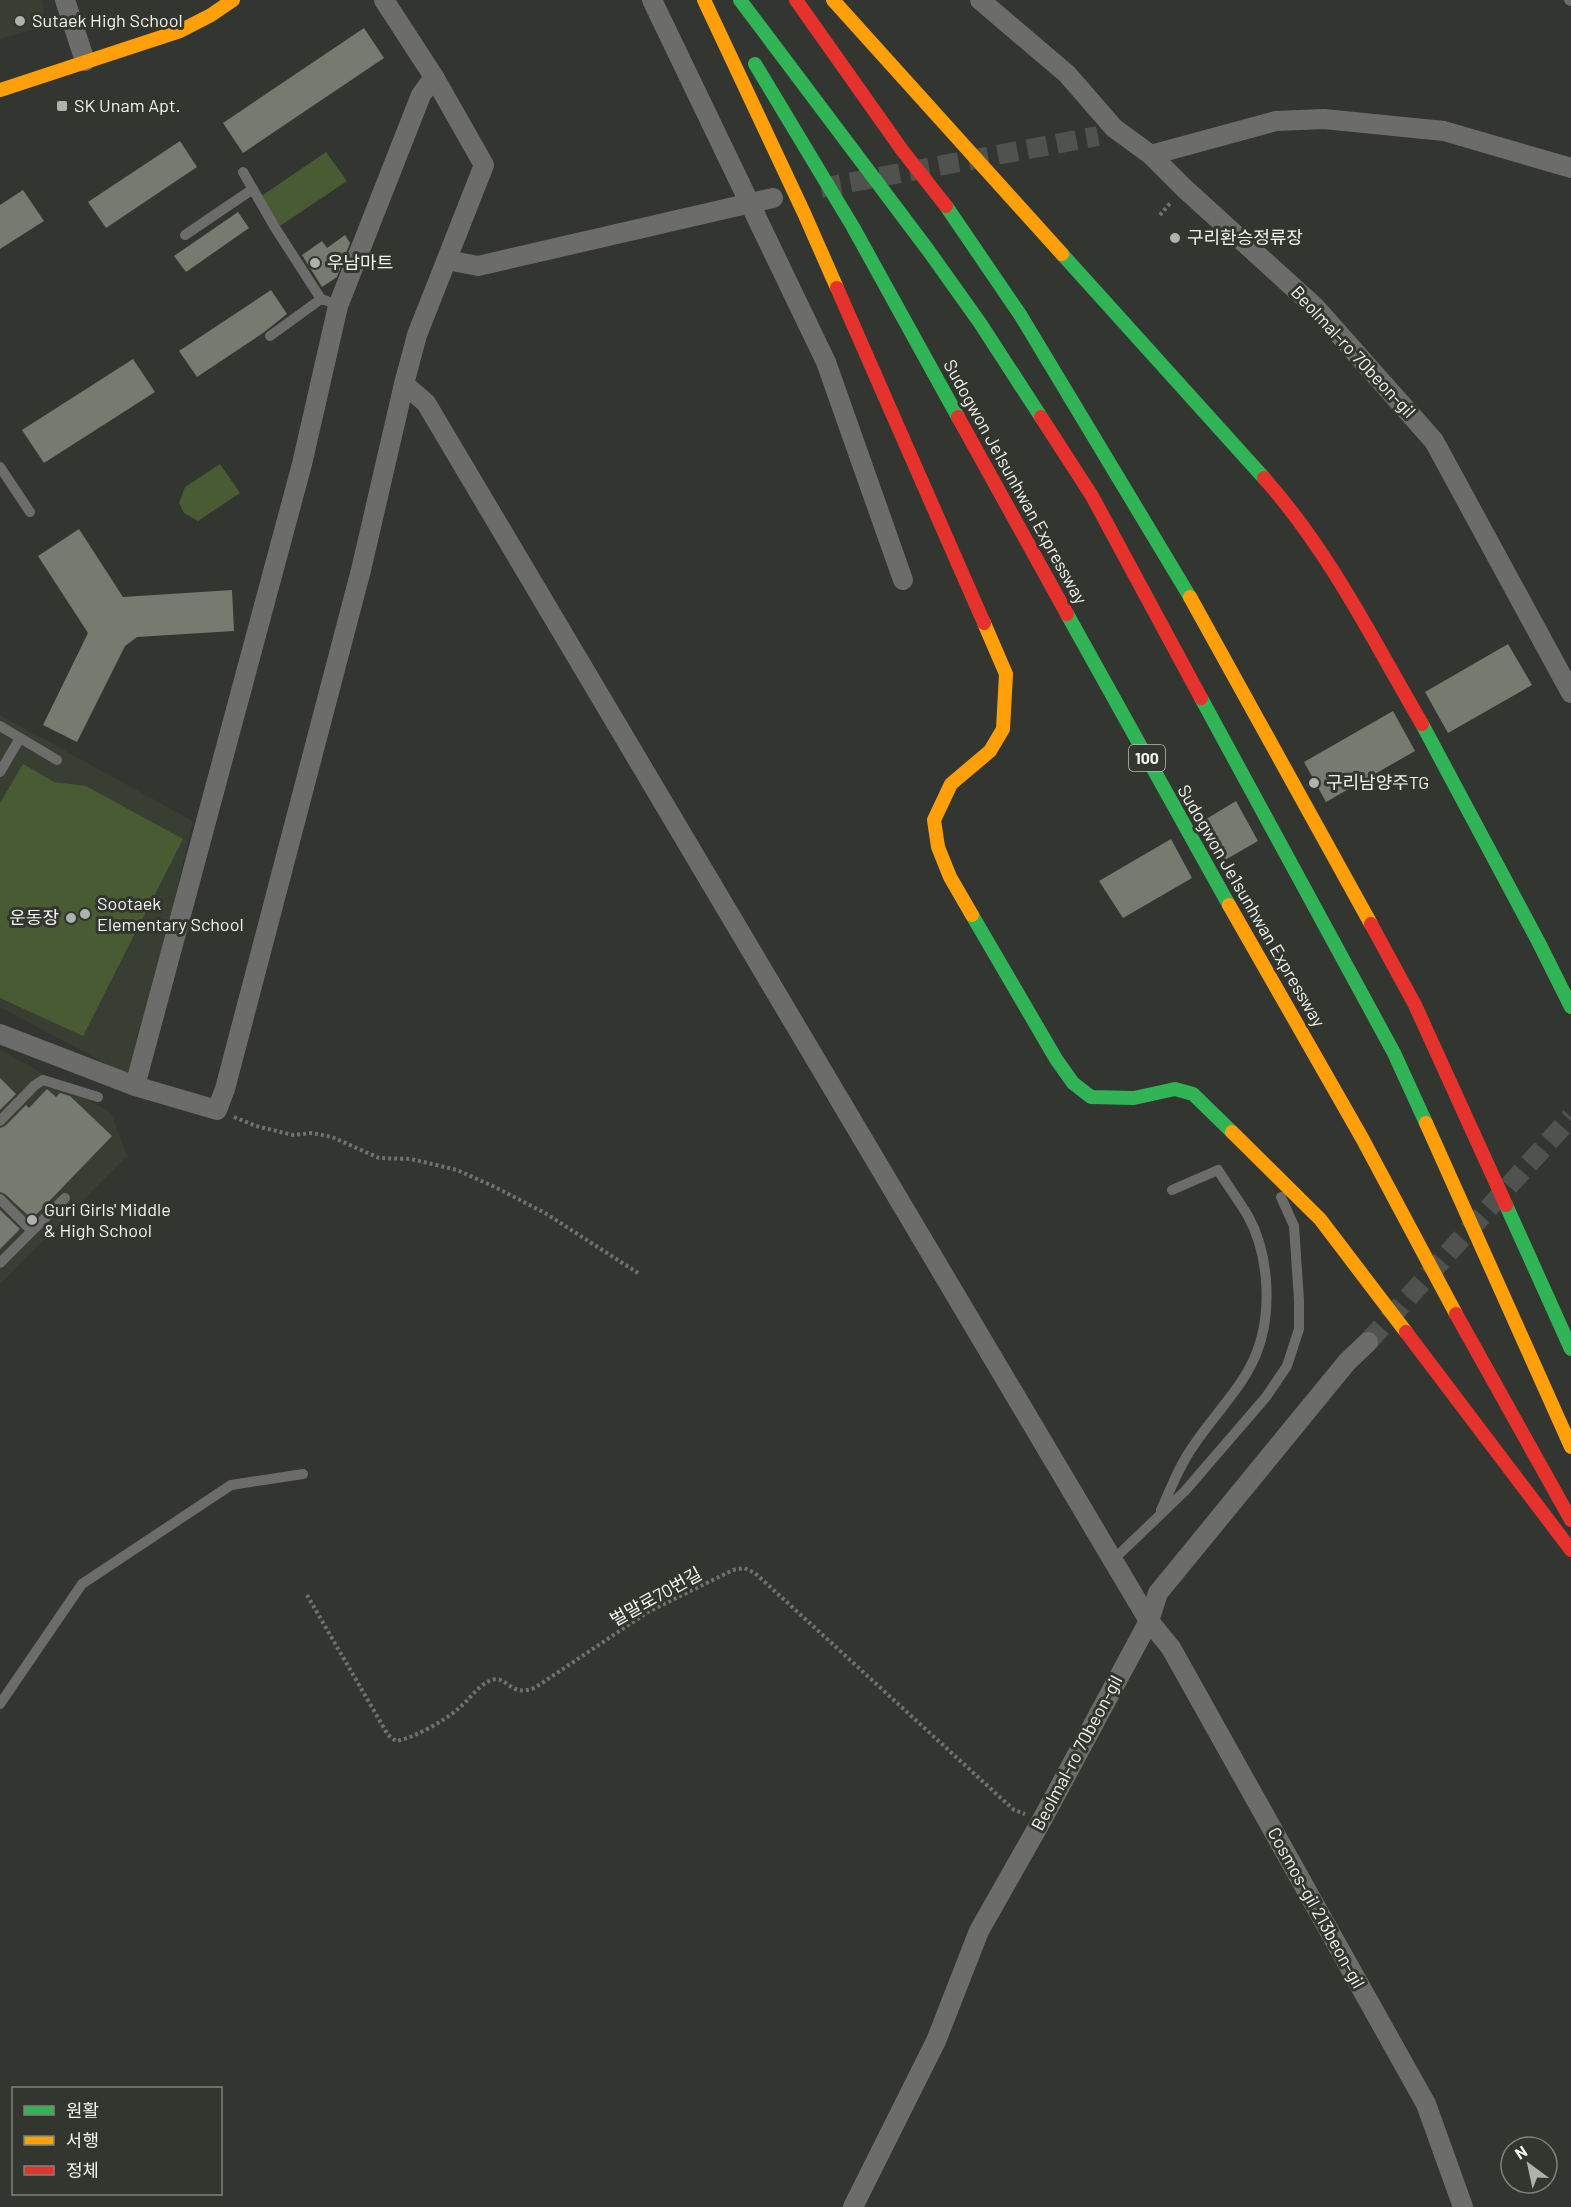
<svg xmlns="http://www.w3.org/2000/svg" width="1571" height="2207" viewBox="0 0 1571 2207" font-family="Barlow,'Noto Sans KR',sans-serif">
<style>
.built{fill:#383e32}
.green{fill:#485b32}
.building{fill:#757b6e}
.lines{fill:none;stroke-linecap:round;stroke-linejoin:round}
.street-tunnel{stroke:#4f524d;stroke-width:20;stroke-dasharray:20 10;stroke-linecap:butt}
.path{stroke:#70726f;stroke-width:4;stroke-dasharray:3 3;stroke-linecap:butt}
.lane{stroke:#6c6d6b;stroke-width:10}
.street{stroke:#6c6d6b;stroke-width:20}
.fast{stroke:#30b455;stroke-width:14}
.slow{stroke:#ff9f0a;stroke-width:14}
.jam{stroke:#e5322d;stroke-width:14}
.poi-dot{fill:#afb1ad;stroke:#32362f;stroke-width:2}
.labels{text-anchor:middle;stroke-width:6;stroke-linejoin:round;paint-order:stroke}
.shield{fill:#32362f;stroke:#b8bbb6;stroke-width:1.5}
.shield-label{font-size:16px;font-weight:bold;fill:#f2f4f0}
.poi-label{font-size:18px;fill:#f2f4f0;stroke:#32362f;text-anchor:start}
.street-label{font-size:18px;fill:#f2f4f0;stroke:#32362f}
</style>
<rect width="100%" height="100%" fill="#323530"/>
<g class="built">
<polygon points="0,0 42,0 44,13 35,29 0,39"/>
<polygon points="0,715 193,821 132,1078 0,1007"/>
<polygon points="0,1049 111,1113 127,1156 0,1284"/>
</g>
<g class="green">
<polygon points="326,152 347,181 277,228 257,199"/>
<polygon points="220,464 240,493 198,521 184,513 179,503 185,487"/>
<polygon points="23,764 54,782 86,786 183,839 83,1036 0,998 0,803"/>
</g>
<g class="building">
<polygon points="364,28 384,58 243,153 223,123"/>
<polygon points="180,141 197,167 106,228 88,202"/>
<polygon points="23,190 44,221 0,249 0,205"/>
<polygon points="238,212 249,228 186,272 174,256"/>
<polygon points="345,235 350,243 337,277 322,287 302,255 322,241 327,248"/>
<polygon points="271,290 287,314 263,333 197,377 179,351"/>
<polygon points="133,359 155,392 44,463 22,430"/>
<polygon points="79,529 123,597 232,590 234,631 137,637 125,646 77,742 43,725 88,633 38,556"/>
<polygon points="1508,644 1532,685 1448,733 1425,692"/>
<polygon points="1393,711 1415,751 1326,802 1304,762"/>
<polygon points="1236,801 1258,841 1225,860 1203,821"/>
<polygon points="1171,839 1192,878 1123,918 1099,881"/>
<polygon points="0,1078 16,1094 0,1110"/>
<polygon points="47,1089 56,1097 60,1093 70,1096 112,1136 32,1219 5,1194 0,1192 0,1128 5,1126 26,1105 29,1108"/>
<polygon points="0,1210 20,1229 0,1249"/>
</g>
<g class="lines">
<g class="street-tunnel">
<polyline points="821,188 1098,136"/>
<polyline points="1368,1342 1571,1117"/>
</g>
<g class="path">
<polyline points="1160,215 1171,202"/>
<polyline points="234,1117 256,1126 293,1135 312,1133 332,1137 379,1158 411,1159 457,1170 495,1187 545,1213 638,1273"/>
<path d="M307,1595L388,1735L396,1741C414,1738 444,1721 458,1709C468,1701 477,1687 489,1681C507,1672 510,1700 536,1687L648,1612L733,1570L744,1568L755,1573L1014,1810L1025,1814"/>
</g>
<g class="lane">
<polyline points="1569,0 1571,1"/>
<polyline points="243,172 274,226 321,299"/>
<polyline points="185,235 253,189"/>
<polyline points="270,336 321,299 327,301"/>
<polyline points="0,467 30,512"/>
<polyline points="0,726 57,760"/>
<polyline points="0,772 20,738"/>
<polyline points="0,1121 35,1085 43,1080 98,1097"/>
<polyline points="0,1199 32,1231"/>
<polyline points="0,1263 65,1198"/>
<path d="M1161,1510C1171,1488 1180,1464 1194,1445C1213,1416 1240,1390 1254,1359C1273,1317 1270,1256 1248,1216C1239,1201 1228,1186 1218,1170L1172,1190"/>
<polyline points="1113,1560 1185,1491 1266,1397 1287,1366 1299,1329 1299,1300 1294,1226 1281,1197"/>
<polyline points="0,1704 82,1584 231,1485 303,1474"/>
</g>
<g class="street">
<polyline points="65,0 85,61"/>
<polyline points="652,0 826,362 903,580"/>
<polyline points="980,0 1067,74 1114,128 1151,155 1184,188 1315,307 1434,441 1571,693"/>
<polyline points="1151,155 1276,121 1324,119 1444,131 1571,168"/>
<polyline points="447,260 478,266 773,198"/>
<polyline points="404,384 417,335 484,165 434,77"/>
<polyline points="0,1034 135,1086 302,464 338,306 421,95 434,77 384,0"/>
<path d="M135,1086L217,1110L225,1089L361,570L404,384L426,403C664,810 910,1213 1149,1621L1171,1648L1426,2104L1463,2207"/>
<polyline points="853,2207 936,2041 979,1931 1043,1818 1149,1621 1158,1593 1347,1362 1368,1342"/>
</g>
<g class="fast">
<polyline points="740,0 928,250 980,323 1041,417"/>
<polyline points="755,64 853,227 958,417"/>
<polyline points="946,206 1021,316 1190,597"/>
<polyline points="1062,254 1264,478"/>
<polyline points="1067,614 1229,905"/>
<polyline points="1201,698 1394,1053 1426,1123"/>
<polyline points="1422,724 1538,941 1571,1007"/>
<polyline points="972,915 1056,1059 1073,1083 1091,1097 1134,1098 1175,1089 1193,1094 1232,1132"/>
<polyline points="1506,1205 1571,1349"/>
</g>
<g class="slow">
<polyline points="704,0 804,213 837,288"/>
<polyline points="833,0 1062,254"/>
<polyline points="0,90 180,31 211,15 233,0"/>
<polyline points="1190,597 1371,924"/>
<polyline points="1229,905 1362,1138 1456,1314"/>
<polyline points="972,915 950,877 938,847 934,820 951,784 990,751 1003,729 1006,674 984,623"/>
<polyline points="1426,1123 1571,1447"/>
<polyline points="1232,1132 1320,1219 1406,1332"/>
</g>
<g class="jam">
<polyline points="796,0 902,150 946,206"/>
<polyline points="837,288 984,623"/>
<polyline points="958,417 1067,614"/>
<polyline points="1041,417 1092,496 1201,698"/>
<path d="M1264,478C1329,551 1373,640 1422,724"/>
<polyline points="1371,924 1415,1005 1506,1205"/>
<polyline points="1456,1314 1571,1520"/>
<polyline points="1406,1332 1571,1550"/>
</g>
</g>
<g class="poi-dot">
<circle cx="20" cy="21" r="6"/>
<rect x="56" y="100" width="12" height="12" rx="3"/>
<circle cx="1175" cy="238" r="6"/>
<circle cx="315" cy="263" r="6"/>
<circle cx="1314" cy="783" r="6"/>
<circle cx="85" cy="914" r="6"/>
<circle cx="71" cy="918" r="6"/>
<circle cx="32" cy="1220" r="6"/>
</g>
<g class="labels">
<rect class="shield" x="1129" y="745" width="36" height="26" rx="4.5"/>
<g class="shield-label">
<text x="1147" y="764">100</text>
</g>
<g class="poi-label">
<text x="32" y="27">Sutaek High School</text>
<text x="74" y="112">SK Unam Apt.</text>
<text x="1187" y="244">구리환승정류장</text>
<text x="327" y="269">우남마트</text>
<text x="1326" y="789">구리남양주TG</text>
<text x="97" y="910">Sootaek<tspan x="97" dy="21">Elementary School</tspan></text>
<text x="59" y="924" text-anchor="end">운동장</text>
<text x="44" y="1216">Guri Girls' Middle<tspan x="44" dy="21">&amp; High School</tspan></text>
</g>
<g class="street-label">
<text transform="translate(1353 352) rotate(47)" y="6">Beolmal-ro 70beon-gil</text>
<text transform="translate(1015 482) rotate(61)" y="6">Sudogwon Je1sunhwan Expressway</text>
<text transform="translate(1251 906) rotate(60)" y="6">Sudogwon Je1sunhwan Expressway</text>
<text transform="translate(656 1597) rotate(-29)" y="6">벌말로70번길</text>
<text transform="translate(1077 1753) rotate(-62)" y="6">Beolmal-ro 70beon-gil</text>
<text transform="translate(1316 1908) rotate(61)" y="6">Cosmos-gil 213beon-gil</text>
</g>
</g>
<rect x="12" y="2087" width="210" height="108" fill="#32362f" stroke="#7f827c" stroke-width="1.5"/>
<rect x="24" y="2106" width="30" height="9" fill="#30b455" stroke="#7f827c" stroke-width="1.5"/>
<text x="66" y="2117" font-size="18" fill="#f2f4f0">원활</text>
<rect x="24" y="2136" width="30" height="9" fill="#ff9f0a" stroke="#7f827c" stroke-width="1.5"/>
<text x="66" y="2147" font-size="18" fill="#f2f4f0">서행</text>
<rect x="24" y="2166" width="30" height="9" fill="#e5322d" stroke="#7f827c" stroke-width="1.5"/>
<text x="66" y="2177" font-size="18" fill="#f2f4f0">정체</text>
<g transform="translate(1529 2165) rotate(327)"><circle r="28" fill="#32362f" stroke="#7f827c" stroke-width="1.5"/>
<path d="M0-4.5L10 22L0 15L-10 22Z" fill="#afb1ad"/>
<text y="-9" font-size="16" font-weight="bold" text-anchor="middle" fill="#f2f4f0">N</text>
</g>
</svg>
